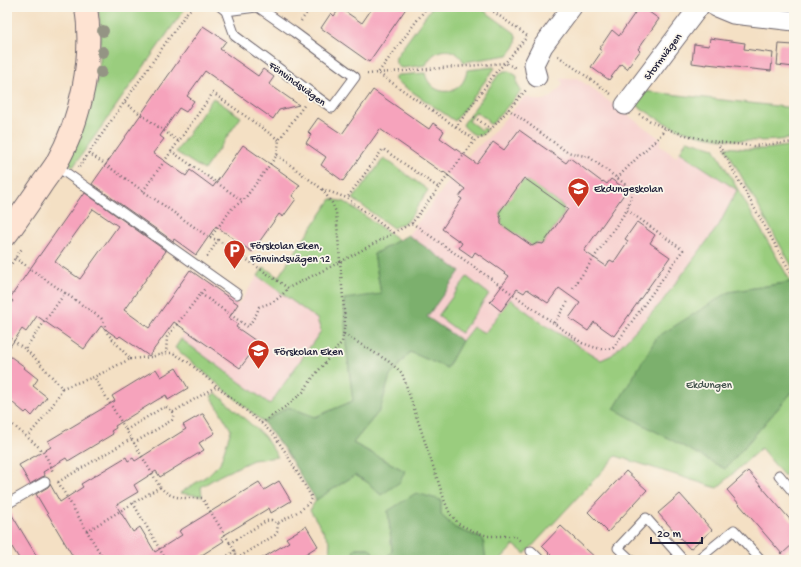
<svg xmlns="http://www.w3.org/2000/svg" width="801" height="567" viewBox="0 0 801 567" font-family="'Gochi Hand',sans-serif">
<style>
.built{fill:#f7d0cf}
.green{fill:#9acd7e;stroke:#5e785c}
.forest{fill:#7bb06d;stroke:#4e6954}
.building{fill:#f6a3bc;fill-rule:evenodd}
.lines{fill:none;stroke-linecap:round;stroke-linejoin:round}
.lane-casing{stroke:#6c646b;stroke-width:11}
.street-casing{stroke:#6c646b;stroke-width:21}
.secondary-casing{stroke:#6c646b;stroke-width:24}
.path{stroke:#6c646b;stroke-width:2.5;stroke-dasharray:1 3;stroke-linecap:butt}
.lane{stroke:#fff;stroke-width:9}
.street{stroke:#fff;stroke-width:19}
.secondary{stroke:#fee3d2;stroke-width:22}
.tree{fill:#949484}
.labels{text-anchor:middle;stroke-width:3.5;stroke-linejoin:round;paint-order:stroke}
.street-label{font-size:11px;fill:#22223b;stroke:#fbf7ec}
.poi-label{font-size:11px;fill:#22223b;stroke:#fbf7ec;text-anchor:start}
.park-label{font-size:11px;fill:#46554f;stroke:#fbf7ec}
</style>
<rect width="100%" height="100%" fill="#fbf7ec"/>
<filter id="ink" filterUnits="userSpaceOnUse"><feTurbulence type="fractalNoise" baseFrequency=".025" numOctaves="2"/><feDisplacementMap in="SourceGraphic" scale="8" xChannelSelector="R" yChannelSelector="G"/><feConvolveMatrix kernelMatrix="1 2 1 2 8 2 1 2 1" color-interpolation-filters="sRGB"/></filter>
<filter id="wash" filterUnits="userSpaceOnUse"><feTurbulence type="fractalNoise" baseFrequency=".012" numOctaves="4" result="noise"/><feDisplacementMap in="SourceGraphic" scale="16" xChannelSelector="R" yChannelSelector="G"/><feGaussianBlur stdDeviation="0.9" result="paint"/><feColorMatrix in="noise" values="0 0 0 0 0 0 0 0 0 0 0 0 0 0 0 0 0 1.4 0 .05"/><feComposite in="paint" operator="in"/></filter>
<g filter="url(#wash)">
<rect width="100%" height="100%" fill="#f4e0c4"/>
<g class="built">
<polygon points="577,78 662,140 659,145 676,157 680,152 737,190 719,225 661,303 612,355 601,360 542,323 510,299 485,333 473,327 462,341 427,317 460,271 408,235 472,151 488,138 525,96 536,100 544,100 552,97 563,84 560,79"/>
<polygon points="258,276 317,319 322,331 270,404 181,339 186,330 232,313"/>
</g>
<g class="green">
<polygon points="98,7 186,7 73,167 70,164 69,159 92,88 96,88 100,61 101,32"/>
<path d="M432,7H479L515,33C519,44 514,47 508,55L464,62C454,45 434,47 426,65L402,68C396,66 395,63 396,57Z"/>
<path d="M493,67L495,68L455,121L395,80V77L398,75L425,73C431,99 464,97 467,70Z"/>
<path d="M504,71H509L517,76V84L521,91L492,124H490L487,122L488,120L476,112L469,121L481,130L483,128L487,130C481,137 477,137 470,132C467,129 465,128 463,125L464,123L499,74Z"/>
<path d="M643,91L794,108V138C757,144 704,141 669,125C657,119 646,111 635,104Z"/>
<polygon points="213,98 241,117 204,170 176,152"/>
<polygon points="687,140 714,148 791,282 729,292 725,469 794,390 794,467 784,476 761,448 717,488 616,456 525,554 514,545 500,560 486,560 482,539 455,528 441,515 441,500 388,511 392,551 384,560 379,560 369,548 356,548 350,560 329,560 330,542 310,510 316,500 355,475 367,482 381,495 405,471 353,443 380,410 390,376 410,352 447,368 462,341 473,327 485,333 510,299 542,323 601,360 612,355 661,303 719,225 737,190 680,152"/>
<polygon points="794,145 794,270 725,147 747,149 765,149"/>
<polygon points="384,158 428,190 408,221 393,228 353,199"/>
<polygon points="529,181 563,206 564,214 543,244 537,243 532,246 501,224 501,219 499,213 520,182"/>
<polygon points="331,199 345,202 399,240 374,254 381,294 346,344 353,401 315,417 300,411 288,407 263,422 175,348 181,339 270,404 321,331 317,319 258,276 264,267 278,277"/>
<polygon points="467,277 489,294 461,333 438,316"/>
<polygon points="216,393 264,436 278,457 253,460 219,476 201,487 202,496 180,493 208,475 220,463 231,430 211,396"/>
</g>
<g class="forest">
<polygon points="408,235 460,271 427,317 462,341 447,368 410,352 390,376 380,410 353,443 405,471 400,482 381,495 367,482 355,475 316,500 284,449 263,422 288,407 315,417 353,401 346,344 344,299 381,294 374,254"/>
<polygon points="791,282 794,287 794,390 725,469 614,409 657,337 729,292"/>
<polygon points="416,493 441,500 441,515 455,528 483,539 486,560 384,560 392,551 388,511"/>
<polygon points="355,548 369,548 379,560 350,560"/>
</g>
<g id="blocks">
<g class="building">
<polygon points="373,7 407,7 369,62 321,28 331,13 334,16 340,8 362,23"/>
<polygon points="639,7 642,7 659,19 638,49 640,51 627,69 621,64 609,80 591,67 602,51 599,49 612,30 619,36"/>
<polygon points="203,26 226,41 220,49 258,76 263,69 274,77 269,84 299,105 279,110 273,119 205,71 187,96 194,101 186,112 179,108 160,136 164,139 153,153 186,176 190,170 213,187 243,145 300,185 292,196 296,199 283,217 279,214 252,252 216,226 196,255 174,239 173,241 92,184"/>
<polygon points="710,38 745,43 744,49 773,53 771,71 707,64 707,65 692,63 694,44 709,46"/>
<polygon points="779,44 794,45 794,67 777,65"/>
<path d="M373,90L429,129L433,123L444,131L440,138L477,164L493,142L504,150L519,130L566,163L570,158L602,182L603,181L607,184L611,179L627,190L584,251L606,266L610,260L614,262L628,241L625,239L637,222L655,235L650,243L670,257L614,336L594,322L588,331L569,318L580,303L559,288L548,303L527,289L524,293L517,289L501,311L490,302L509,276L475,252L472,257L465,252L459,248L462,243L442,229L462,199L459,197L465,189L444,172L443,173L380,129L343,181L321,165L326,157L306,143L311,135L308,132L318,118L342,134ZM524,178L568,209L543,244L537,243L532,246L501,224V219L499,213Z"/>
<path d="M85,193L166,251L124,310L149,328L190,270L238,304L229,318L238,324L236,327L259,343L240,368L174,322L149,356L120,336L118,338L101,326L84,349L37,316L26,332L22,329L7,351V309L13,301L10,298L32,266L82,195L83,196ZM93,209L118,226L80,279L55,262Z"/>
<polygon points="7,354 25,367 24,368 38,379 33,386 47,397 32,416 27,411 25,413 7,398"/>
<polygon points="176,368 188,388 168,400 166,395 157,400 115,426 116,428 111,431 113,434 68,461 66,458 43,472 45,476 42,477 30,484 19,465 51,447 48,441 115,401 112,396 156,369 161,377"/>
<polygon points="202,414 203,414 215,433 199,443 204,450 160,477 156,471 134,485 138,492 116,505 133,532 140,527 155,552 182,535 179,531 259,482 264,490 279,481 291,501 271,513 269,508 221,537 224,541 194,560 75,560 36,494 48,487 50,484 60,502 83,487 81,484 126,457 128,461 133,458 135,461 186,429 183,425"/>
<polygon points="626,471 647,490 608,532 588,512"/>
<polygon points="748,471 794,524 794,543 782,554 727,490"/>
<polygon points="680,494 712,530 690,549 658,513"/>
<polygon points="7,510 9,510 39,560 20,560 7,539"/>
<polygon points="306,526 318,546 296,560 259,560 289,542 286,538"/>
<polygon points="561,526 598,560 556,560 542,546"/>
</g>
</g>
</g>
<g filter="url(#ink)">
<use href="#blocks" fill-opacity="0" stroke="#6c646b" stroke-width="1"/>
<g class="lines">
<defs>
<g id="lane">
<polyline points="221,7 226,11 235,36 332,108 355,77 294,32 258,7"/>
<polyline points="226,11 256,7"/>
<polyline points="55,165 237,294"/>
<polyline points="779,475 794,493"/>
<polyline points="7,504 45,482"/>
<polyline points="531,551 540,560"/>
<polyline points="631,560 618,548 646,518 683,560"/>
<polyline points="697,560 734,530 761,560"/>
</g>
<g id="street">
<polyline points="716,7 733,14 794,21"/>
<polyline points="537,77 535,70 534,64 543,46 572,7"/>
<polyline points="625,105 699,7"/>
</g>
<path id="secondary" d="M7,234C18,219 29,203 40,187C45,179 51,172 56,164C81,121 94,57 86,7"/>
</defs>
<use href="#lane" class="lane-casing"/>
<use href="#street" class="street-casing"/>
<use href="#secondary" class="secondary-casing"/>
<g class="path">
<polyline points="427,7 378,73 456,127 496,72 505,63 526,38"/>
<polyline points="487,7 529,37"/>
<polyline points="301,21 311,7"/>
<polyline points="558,56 611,94"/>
<polyline points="367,74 378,73 505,63 516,68"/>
<polyline points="125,103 178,141"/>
<path d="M639,114C664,131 688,136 717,142L794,278"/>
<polyline points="474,117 491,129"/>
<polyline points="456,127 475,140"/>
<polyline points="717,142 753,146 794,142"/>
<polyline points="171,151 243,201"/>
<polyline points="89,153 210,238 218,240"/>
<polyline points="277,155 322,189 347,198"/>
<polyline points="79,167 188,11 194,7"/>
<polyline points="617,178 643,152 659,137 665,129"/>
<polyline points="143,191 213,93 279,140"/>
<path d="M412,223L582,343C594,347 601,351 613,348L683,250L627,210L633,190L589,157L567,152L508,109"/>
<polyline points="393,233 347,198 383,149 439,188"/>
<polyline points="210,238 233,207 243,201 277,155 279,140 305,104"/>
<polyline points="207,257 218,240 288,288 340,262 412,223 475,140 485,136 526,90"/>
<path d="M15,258L65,293L25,349L37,360L62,388C54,406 41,421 28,436"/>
<polyline points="7,270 23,247"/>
<polyline points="573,288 627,210"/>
<path d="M65,293L101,318C106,324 104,329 108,334L130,359L94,377"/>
<path d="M201,294L248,327L257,313L259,307C264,305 268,304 272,302C279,299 284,293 288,288"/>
<polyline points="554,323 569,300"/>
<polyline points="344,334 388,361 402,373 445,502 450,514 459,524 473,531 488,536 514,536 522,542"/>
<polyline points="7,336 25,349"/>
<path d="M166,353H173L188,362L261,423L274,435L286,453L312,498C308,508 288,517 278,523"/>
<polyline points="130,359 151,357 166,353 167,337 206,287"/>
<polyline points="62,388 94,377 126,430"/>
<path d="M166,407C172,410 175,413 172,420L134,443L126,430L162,408Z"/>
<polyline points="173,412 217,386"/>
<polyline points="7,420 40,448 47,458 53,472"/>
<polyline points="261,423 288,405 303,392 314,376 342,342 345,323 336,212 332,203 322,189"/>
<polyline points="58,482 104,560"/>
<polyline points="58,482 131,439"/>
<path d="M160,487C172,500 185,498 202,498L230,543"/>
<polyline points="133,503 166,560"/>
<polygon points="271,520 278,523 277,532 275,535 238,558 230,543 266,521"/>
<polyline points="87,531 160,487 134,443"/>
<polyline points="221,560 235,551"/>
</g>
<use href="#lane" class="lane"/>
<use href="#street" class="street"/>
<use href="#secondary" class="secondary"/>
</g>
<g class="tree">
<circle cx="103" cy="31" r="6"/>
<circle cx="103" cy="52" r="6"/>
<circle cx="101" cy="72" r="6"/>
</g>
</g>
<defs>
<symbol id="school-pin" viewBox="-11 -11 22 30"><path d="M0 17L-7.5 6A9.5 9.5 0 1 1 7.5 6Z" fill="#c8321e" stroke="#fbf7ec"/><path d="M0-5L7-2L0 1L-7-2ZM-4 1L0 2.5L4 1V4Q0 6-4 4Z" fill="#fff"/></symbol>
<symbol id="parking-pin" viewBox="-11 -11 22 30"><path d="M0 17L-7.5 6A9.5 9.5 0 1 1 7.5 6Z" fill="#c8321e" stroke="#fbf7ec"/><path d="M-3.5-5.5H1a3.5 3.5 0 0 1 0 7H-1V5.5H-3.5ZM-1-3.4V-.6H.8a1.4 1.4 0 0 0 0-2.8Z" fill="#fff"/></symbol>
</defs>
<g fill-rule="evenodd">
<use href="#school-pin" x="566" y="176" width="25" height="34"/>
<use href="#parking-pin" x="222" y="238" width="25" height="34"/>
<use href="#school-pin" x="246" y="338" width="25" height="34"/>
</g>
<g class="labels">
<g class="street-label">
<text transform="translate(662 56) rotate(-53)" y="4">Stormvägen</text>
<text transform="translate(298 83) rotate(36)" y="4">Fönvindsvägen</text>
</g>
<g class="poi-label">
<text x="594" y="192">Ekdungeskolan</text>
<text x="250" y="249">Förskolan Eken,<tspan x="250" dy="13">Fönvindsvägen 12</tspan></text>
<text x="274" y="355">Förskolan Eken</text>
</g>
<g class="park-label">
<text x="709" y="388">Ekdungen</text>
</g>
</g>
<rect width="801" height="567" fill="none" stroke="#fbf7ec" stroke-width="24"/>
<path d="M651 537v6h51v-6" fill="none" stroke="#22223b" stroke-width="2"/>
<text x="657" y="537" font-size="12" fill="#22223b" stroke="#fbf7ec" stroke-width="3" paint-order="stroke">20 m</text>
</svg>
